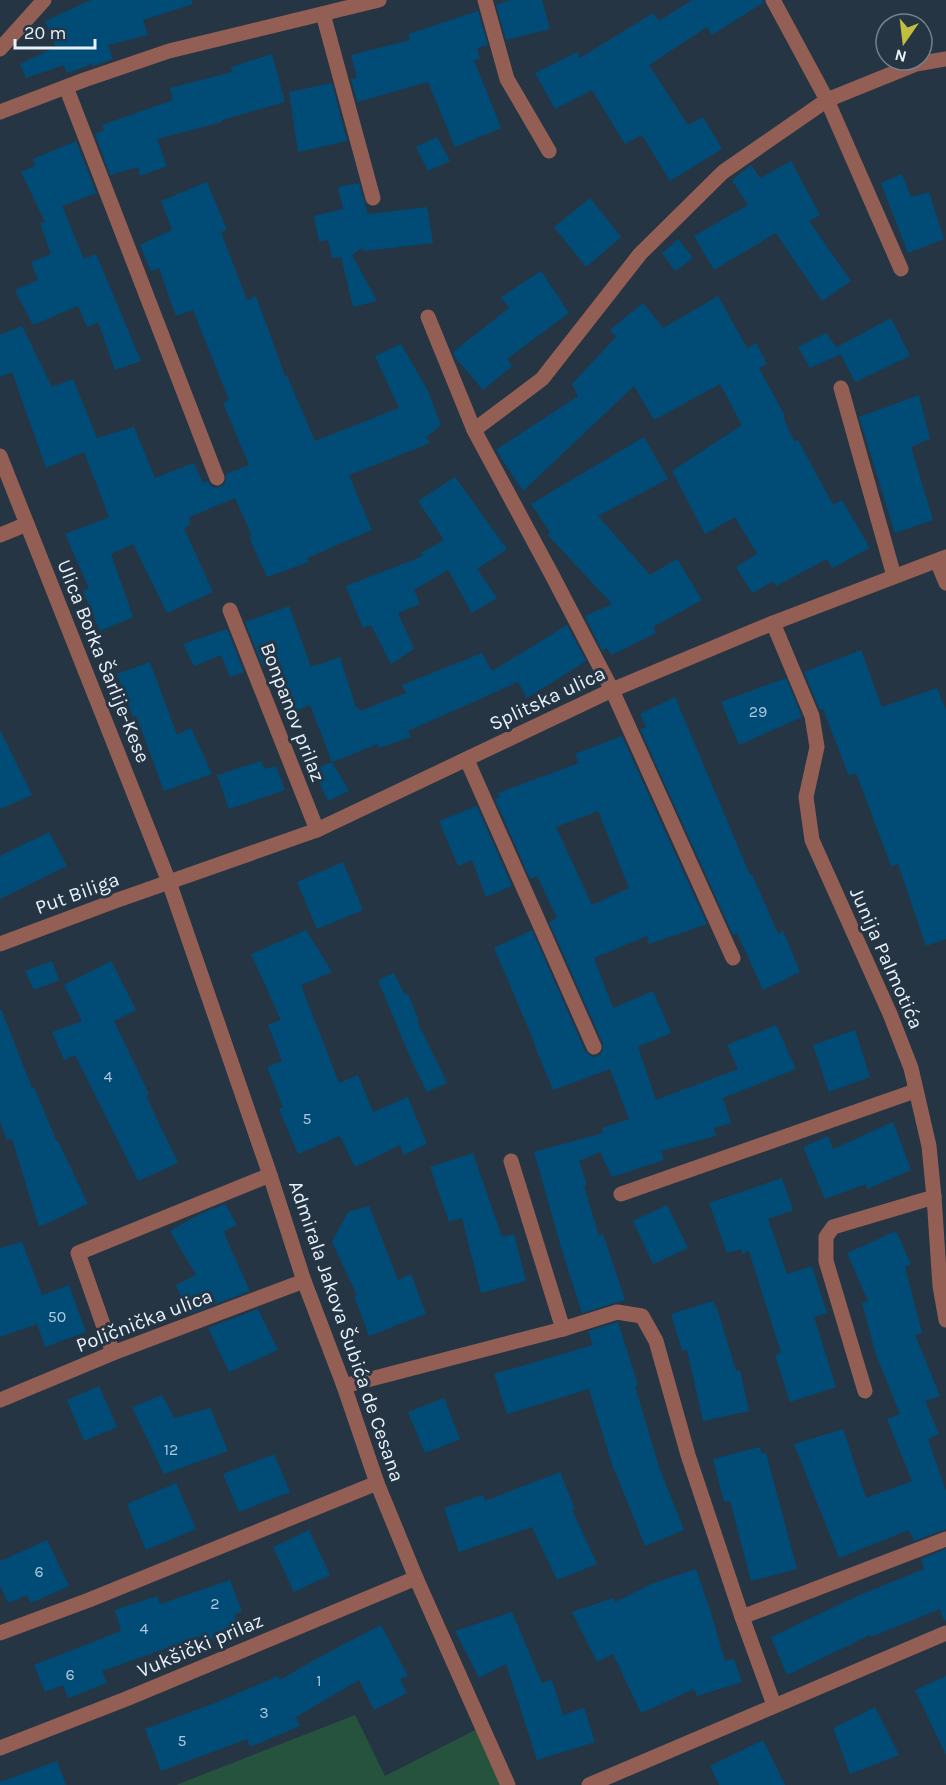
<svg xmlns="http://www.w3.org/2000/svg" width="946" height="1785" viewBox="0 0 946 1785" font-family="Karla,sans-serif">
<style>
.green{fill:#25533d}
.building{fill:#014c77;fill-rule:evenodd}
.lines{fill:none;stroke-linecap:round;stroke-linejoin:round}
.minor{stroke:#935f54;stroke-width:15}
.tertiary{stroke:#935f54;stroke-width:15}
.labels{text-anchor:middle;stroke-width:6;stroke-linejoin:round;paint-order:stroke}
.number-label{font-size:16px;fill:#aec8da}
.street-label{font-size:20px;fill:#e8f2fb;stroke:#253543}
</style>
<rect width="100%" height="100%" fill="#253543"/>
<polygon class="green" points="355,1715 385,1776 481,1727 508,1785 176,1785"/>
<g class="building">
<polygon points="91,0 192,0 193,4 143,20 148,35 108,45 113,59 93,66 92,64 67,73 64,65 26,78 20,64 56,47 45,21"/>
<polygon points="510,0 542,0 550,29 506,40 496,5"/>
<polygon points="692,0 763,0 764,2 712,35 707,27 649,65 688,125 703,117 722,149 670,181 642,135 625,144 592,90 555,109 535,73 577,52 580,58 653,13 659,21"/>
<polygon points="478,11 488,45 477,48 480,59 474,60 501,128 455,147 428,82 357,102 351,79 357,78 351,55 410,40 408,34"/>
<polygon points="272,54 285,102 222,120 222,122 157,139 167,166 140,176 138,167 110,175 95,134 104,130 102,125 173,100 170,88 232,72 231,67"/>
<polygon points="332,83 347,141 298,152 289,92"/>
<polygon points="437,137 450,161 428,171 416,147"/>
<polygon points="76,141 96,193 62,206 84,259 96,254 141,361 115,370 98,322 87,327 78,306 33,325 15,290 38,280 31,262 51,254 40,223 45,222 21,172 35,166 33,159"/>
<polygon points="791,161 820,215 809,221 851,281 822,301 776,233 714,270 694,236 748,205 732,180 751,165 760,178"/>
<polygon points="902,174 911,197 929,192 944,239 908,253 881,183"/>
<polygon points="207,182 227,230 221,232 247,300 256,296 285,376 287,376 315,441 399,408 375,356 401,344 427,389 441,425 426,437 430,443 349,475 372,530 307,558 309,562 267,577 249,537 252,536 235,498 189,517 190,525 184,528 213,592 167,613 133,544 111,554 133,617 100,631 83,591 89,588 65,534 109,517 84,452 46,468 12,372 0,377 0,335 22,326 52,387 73,379 97,438 134,427 155,478 194,463 203,483 208,481 211,486 216,488 224,485 226,480 226,474 249,465 223,403 229,400 193,310 176,316 159,268 151,271 140,245 172,230 161,201"/>
<polygon points="359,183 368,214 427,207 433,243 365,251 362,248 352,255 377,301 353,307 341,257 332,258 328,240 319,242 314,216 343,209 338,187"/>
<polygon points="590,198 621,237 586,267 554,227"/>
<polygon points="678,239 693,258 675,271 662,253"/>
<polygon points="541,271 569,313 507,359 512,366 483,390 455,357 453,352 509,308 501,297"/>
<polygon points="718,296 747,348 756,343 767,364 759,368 785,416 783,417 794,441 798,440 833,505 842,500 870,548 832,568 827,559 776,586 773,581 752,593 736,567 757,554 735,517 705,534 672,471 742,425 720,384 654,420 634,386 523,491 496,450 578,396 572,384 616,337 610,330 643,303 663,328"/>
<polygon points="891,318 910,356 855,382 837,347"/>
<polygon points="826,333 841,354 810,368 798,347"/>
<polygon points="919,395 930,439 911,447 933,520 895,533 859,417"/>
<polygon points="644,437 668,479 598,516 650,575 677,559 702,600 653,627 656,633 611,655 607,648 602,651 585,616 612,604 547,534 550,532 531,504"/>
<polygon points="455,477 507,549 477,569 497,598 472,613 448,570 414,590 420,604 398,613 414,649 391,664 371,625 363,628 346,586 423,556 421,553 444,540 418,501"/>
<polygon points="289,606 311,667 340,657 356,708 358,707 360,711 406,693 402,685 482,653 492,671 567,625 586,661 527,698 518,682 408,731 411,737 379,748 378,744 332,762 310,705 291,713 272,664 263,667 245,622"/>
<polygon points="227,629 244,672 230,677 221,655 194,666 183,644"/>
<polygon points="861,650 882,707 937,688 946,710 946,939 926,946 898,864 891,866 856,773 849,776 823,709 820,710 804,672"/>
<polygon points="150,662 177,735 191,728 212,774 164,791 143,734 136,716 133,717 117,674"/>
<polygon points="786,678 802,717 739,745 721,702"/>
<polygon points="675,697 750,875 752,874 778,934 783,931 800,972 763,990 737,933 733,935 640,729 646,727 640,714"/>
<polygon points="0,730 32,795 0,809"/>
<path d="M622,736L707,924L649,944L647,936L594,958L613,1008L653,991L671,1033L638,1047L656,1100L738,1069L727,1045L776,1025L796,1069L723,1098L731,1123L714,1128L716,1136L661,1151L664,1160L612,1177L600,1152L579,1161L587,1185L584,1186L599,1236L603,1234L625,1300L582,1313L561,1247L534,1152L603,1133L602,1128L629,1119L610,1069L553,1090L534,1044H535L494,948L532,930L585,1051L592,1057L598,1056L602,1052L603,1044L549,922L557,918L537,876L530,879L495,799L500,797L498,793L579,763L575,754ZM598,811L629,888L592,905L556,827Z"/>
<polygon points="261,761 265,769 276,766 285,790 229,809 217,775"/>
<polygon points="332,762 349,791 328,801 313,770"/>
<polygon points="477,806 512,886 486,897 472,860 458,866 439,821"/>
<polygon points="49,832 67,866 0,899 0,856"/>
<polygon points="343,862 363,910 317,929 297,882"/>
<polygon points="306,930 332,972 301,985 339,1083 358,1075 373,1112 408,1097 427,1144 404,1155 400,1145 355,1167 340,1136 298,1154 279,1109 283,1107 267,1067 282,1061 268,1025 281,1020 251,954"/>
<polygon points="52,961 59,980 34,990 25,971"/>
<polygon points="111,961 136,1010 114,1021 149,1094 146,1096 178,1163 138,1181 75,1055 64,1060 52,1032 82,1021 64,985"/>
<polygon points="394,973 405,995 408,994 419,1021 417,1021 447,1083 427,1092 411,1059 378,980"/>
<polygon points="1,1009 32,1088 34,1087 57,1142 58,1141 88,1204 39,1227 12,1139 7,1140 0,1121 0,1010"/>
<polygon points="855,1030 870,1077 829,1092 813,1045"/>
<polygon points="893,1122 911,1170 867,1189 866,1184 825,1199 803,1147 828,1136 833,1149"/>
<polygon points="473,1153 502,1237 514,1234 526,1281 481,1293 462,1218 449,1222 430,1167"/>
<polygon points="782,1178 793,1210 768,1219 787,1274 812,1266 827,1313 814,1317 836,1387 790,1402 775,1355 781,1353 749,1251 742,1254 741,1249 727,1253 709,1203"/>
<polygon points="225,1204 237,1225 224,1231 226,1238 250,1291 189,1314 176,1285 196,1275 170,1231 200,1214"/>
<polygon points="667,1205 688,1248 653,1264 633,1221"/>
<polygon points="369,1206 398,1280 411,1274 426,1314 369,1336 354,1296 357,1295 332,1242 348,1212"/>
<polygon points="896,1231 911,1264 905,1267 922,1333 915,1335 940,1396 925,1401 939,1434 928,1439 946,1491 946,1529 914,1541 909,1530 839,1558 794,1444 843,1429 866,1498 912,1481 887,1419 900,1414 876,1355 862,1303 868,1301 847,1253"/>
<polygon points="22,1242 42,1295 69,1285 86,1332 45,1347 37,1324 0,1337 0,1248"/>
<polygon points="713,1301 718,1311 736,1371 740,1370 749,1411 703,1421 687,1350 682,1351 671,1314"/>
<polygon points="258,1309 278,1350 229,1372 208,1328"/>
<polygon points="618,1322 638,1385 635,1386 659,1467 684,1530 645,1546 615,1471 614,1471 589,1389 507,1414 494,1374 593,1345 588,1331"/>
<polygon points="99,1386 117,1427 84,1441 67,1400"/>
<polygon points="162,1395 174,1418 210,1408 228,1451 164,1474 132,1407"/>
<polygon points="444,1398 460,1439 425,1453 408,1412"/>
<polygon points="760,1447 762,1454 766,1453 797,1569 751,1581 730,1501 724,1502 713,1459"/>
<polygon points="274,1454 290,1492 239,1512 223,1474"/>
<polygon points="560,1472 575,1509 572,1510 597,1564 557,1580 532,1527 459,1552 444,1508 483,1495 485,1501"/>
<polygon points="176,1483 196,1529 146,1550 127,1504"/>
<polygon points="309,1530 330,1575 294,1592 273,1547"/>
<polygon points="47,1540 69,1586 31,1603 27,1595 8,1603 0,1585 0,1561"/>
<polygon points="946,1549 946,1620 944,1621 940,1609 871,1637 870,1635 787,1675 771,1637 855,1597 924,1569 921,1559"/>
<polygon points="696,1569 710,1610 725,1661 734,1659 742,1682 697,1696 694,1689 641,1713 613,1654 597,1662 572,1612 613,1598 615,1602 651,1584"/>
<polygon points="230,1580 242,1612 234,1615 239,1630 205,1642 203,1635 102,1671 107,1683 68,1698 63,1685 45,1692 34,1665 121,1631 115,1610 157,1596 160,1604"/>
<polygon points="512,1612 542,1683 552,1680 563,1715 584,1708 595,1742 537,1760 506,1664 479,1678 455,1631"/>
<polygon points="381,1625 408,1676 400,1679 407,1693 374,1710 359,1680 296,1717 300,1726 250,1747 247,1739 161,1771 145,1729 215,1703 278,1676 280,1680 323,1655"/>
<polygon points="946,1676 946,1755 915,1690"/>
<polygon points="875,1707 899,1755 850,1774 833,1728"/>
<polygon points="763,1740 785,1785 719,1785 710,1766"/>
<polygon points="57,1761 66,1785 0,1785 0,1782"/>
</g>
<g class="lines">
<g class="minor">
<polyline points="485,0 507,79 549,151"/>
<polyline points="773,0 827,100 916,64 946,59"/>
<polyline points="323,14 373,198"/>
<polyline points="0,49 44,0"/>
<polyline points="66,87 217,478"/>
<polyline points="0,112 84,80 169,51 379,0"/>
<polyline points="428,317 474,430"/>
<polyline points="841,388 894,576"/>
<polyline points="0,535 27,524"/>
<polyline points="937,561 946,583"/>
<polyline points="230,610 317,830"/>
<polyline points="773,623 812,716 817,747 806,797 812,840 890,1014 911,1068 929,1146 934,1197 940,1286 946,1320"/>
<polyline points="467,760 594,1047"/>
<polyline points="733,958 612,690 552,575 474,430 542,379 640,254 723,172 827,100 901,269"/>
<polyline points="511,1161 563,1329"/>
<polyline points="621,1194 915,1091"/>
<polyline points="113,1353 78,1253 270,1175"/>
<polyline points="344,1386 563,1329 617,1312 642,1316 656,1341 688,1455 742,1617 774,1705"/>
<polyline points="865,1391 826,1261 826,1237 833,1227 934,1197"/>
<polyline points="0,1400 113,1353 304,1281"/>
<polyline points="742,1617 946,1539"/>
<polyline points="0,1633 89,1600 377,1483"/>
<polyline points="0,1748 126,1699 416,1578"/>
<polyline points="589,1785 946,1633"/>
</g>
<g class="tertiary">
<polyline points="0,456 169,882 270,1175 304,1281 344,1386 377,1483 416,1578 508,1785"/>
<polyline points="0,944 115,901 317,830 612,690 773,623 946,557"/>
</g>
</g>
<g class="labels">
<g class="number-label">
<text x="758" y="717">29</text>
<text x="108" y="1082">4</text>
<text x="307" y="1124">5</text>
<text x="57" y="1322">50</text>
<text x="171" y="1455">12</text>
<text x="39" y="1577">6</text>
<text x="215" y="1609">2</text>
<text x="144" y="1634">4</text>
<text x="70" y="1680">6</text>
<text x="319" y="1686">1</text>
<text x="264" y="1718">3</text>
<text x="182" y="1746">5</text>
</g>
<g class="street-label">
<text transform="translate(104 661) rotate(68)" y="7">Ulica Borka Šarlije-Kese</text>
<text transform="translate(547 698) rotate(-25)" y="7">Splitska ulica</text>
<text transform="translate(293 712) rotate(69)" y="7">Bonpanov prilaz</text>
<text transform="translate(77 893) rotate(-20)" y="7">Put Biliga</text>
<text transform="translate(887 958) rotate(66)" y="7">Junija Palmotića</text>
<text transform="translate(144 1320) rotate(-21)" y="7">Poličnička ulica</text>
<text transform="translate(347 1331) rotate(71)" y="7">Admirala Jakova Šubića de Cesana</text>
<text transform="translate(200 1645) rotate(-23)" y="7">Vukšički prilaz</text>
</g>
</g>
<g transform="translate(904 42) rotate(194)"><circle r="28" fill="#253543" stroke="#73818d" stroke-width="1.5"/>
<path d="M0-4.5L10 22L0 15L-10 22Z" fill="#c2bd3f"/>
<text y="-9" font-size="16" font-weight="bold" text-anchor="middle" fill="#e8f2fb">N</text>
</g>
<path d="M15 39v9h80v-9" fill="none" stroke="#e8f2fb" stroke-width="3"/>
<text x="24" y="39" font-size="18" fill="#e8f2fb" stroke="#253543" stroke-width="4.5" paint-order="stroke">20 m</text>
</svg>
